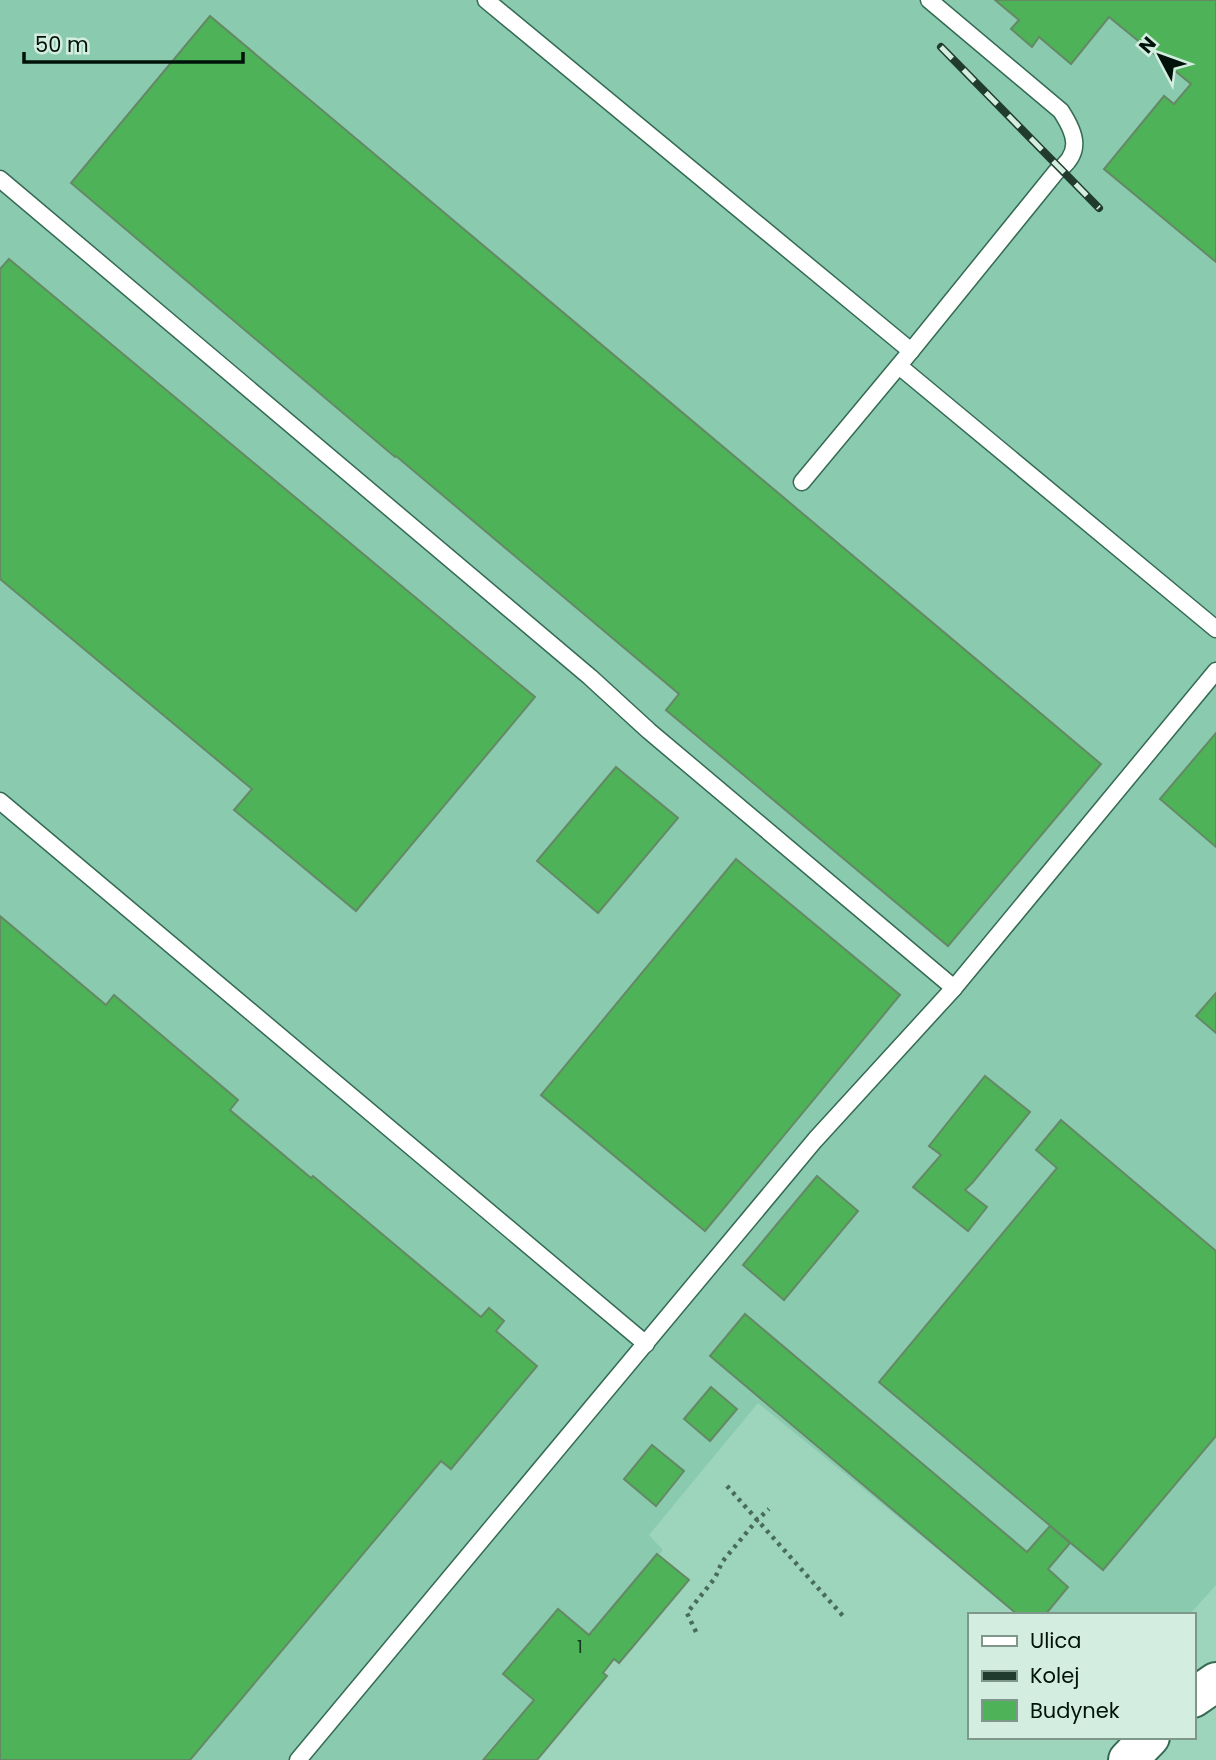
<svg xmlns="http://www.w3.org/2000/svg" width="1216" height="1760" viewBox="0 0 1216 1760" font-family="Poppins,sans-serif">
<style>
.built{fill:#8acaaf}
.building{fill:#4eb358;stroke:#648965;stroke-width:2}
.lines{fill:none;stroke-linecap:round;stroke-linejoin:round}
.service-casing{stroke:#356a55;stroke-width:19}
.tertiary-casing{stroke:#356a55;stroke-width:42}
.path{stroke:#486b5b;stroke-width:4.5;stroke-dasharray:3.5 5;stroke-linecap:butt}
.service{stroke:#fff;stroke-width:16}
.tertiary{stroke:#fff;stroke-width:38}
.rail-casing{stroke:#213b2f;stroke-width:8}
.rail{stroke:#d3eee1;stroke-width:5;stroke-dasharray:16;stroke-linecap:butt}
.labels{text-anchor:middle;stroke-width:5;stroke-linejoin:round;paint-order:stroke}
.number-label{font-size:18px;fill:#143a1e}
</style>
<rect width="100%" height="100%" fill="#9dd5bc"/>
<polygon class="built" points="0,0 1216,0 1216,1585 1189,1615 1018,1615 758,1403 649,1535 663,1550 481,1760 0,1760"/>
<g class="building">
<polygon points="995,0 1216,0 1216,262 1104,169 1164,96 1174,104 1191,84 1109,17 1071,64 1039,37 1032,47 1011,29 1019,20"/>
<polygon points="210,16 1101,764 948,946 666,710 679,694 396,456 395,457 71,183"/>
<polygon points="9,259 535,697 356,911 234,810 252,789 0,579 0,269"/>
<polygon points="1216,733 1216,847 1160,799"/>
<polygon points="616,767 678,818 598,913 537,861"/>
<polygon points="736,859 900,995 705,1231 541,1095"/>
<polygon points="0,916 106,1005 114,995 238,1100 230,1110 311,1178 313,1176 481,1317 489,1308 504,1321 496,1331 537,1366 451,1469 441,1461 190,1760 0,1760"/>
<polygon points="1216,993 1216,1033 1196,1016"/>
<polygon points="985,1076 1030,1112 973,1182 965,1190 987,1207 968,1231 913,1187 941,1155 929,1146"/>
<polygon points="1061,1120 1216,1251 1216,1436 1103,1570 879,1382 1057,1168 1036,1150"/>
<polygon points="817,1176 858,1211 784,1300 743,1265"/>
<polygon points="745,1314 1027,1552 1050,1526 1070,1543 1048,1569 1068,1587 1045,1615 1018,1615 710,1356"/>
<polygon points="711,1387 737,1409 710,1441 684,1419"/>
<polygon points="652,1445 684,1471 656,1506 624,1479"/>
<polygon points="657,1554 689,1580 619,1663 614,1659 603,1673 607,1676 537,1760 483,1760 534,1700 503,1674 558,1609 589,1635"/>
</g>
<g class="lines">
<defs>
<g id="service">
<polyline points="486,0 911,351"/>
<polyline points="0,179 590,677 649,731 954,988"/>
<polyline points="899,366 1216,629"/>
<path d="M802,482L911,351L1056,172C1083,153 1076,134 1061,111L929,0"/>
<polyline points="0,801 646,1344"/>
<polyline points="298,1760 815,1140 954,988 1216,671"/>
</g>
<g id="tertiary">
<polyline points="1193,1698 1216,1682"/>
<polyline points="1128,1760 1150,1737"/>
</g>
</defs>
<use href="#service" class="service-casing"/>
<use href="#tertiary" class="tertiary-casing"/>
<g class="path">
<polyline points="727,1486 843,1616"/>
<polyline points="696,1632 687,1613 715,1578 722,1562 757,1520 769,1509"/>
</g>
<use href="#service" class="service"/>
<use href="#tertiary" class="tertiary"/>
<defs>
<polyline id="rail" points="941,47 1099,208"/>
</defs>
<use href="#rail" class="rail-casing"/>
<use href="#rail" class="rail"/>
</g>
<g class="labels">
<g class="number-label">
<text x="580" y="1653">1</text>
</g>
</g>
<rect x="968" y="1613" width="228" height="126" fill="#d3eee1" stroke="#7f968b" stroke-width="2"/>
<rect x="982" y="1636" width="35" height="10" fill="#ffffff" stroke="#7f968b" stroke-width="2"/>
<text x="1030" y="1648" font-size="21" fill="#00120a">Ulica</text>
<rect x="982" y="1671" width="35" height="10" fill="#213b2f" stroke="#7f968b" stroke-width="2"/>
<text x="1030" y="1683" font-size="21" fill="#00120a">Kolej</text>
<rect x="982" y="1700" width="35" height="21" fill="#4eb358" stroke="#7f968b" stroke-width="2"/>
<text x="1030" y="1718" font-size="21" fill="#00120a">Budynek</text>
<g transform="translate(1160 56) rotate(311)" stroke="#d3eee1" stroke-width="5" paint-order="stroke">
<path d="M0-5L12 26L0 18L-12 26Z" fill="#00120a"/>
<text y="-10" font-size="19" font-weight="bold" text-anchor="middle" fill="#00120a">N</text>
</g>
<path d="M24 52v10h219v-10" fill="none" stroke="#00120a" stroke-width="3.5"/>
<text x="35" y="52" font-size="21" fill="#00120a" stroke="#d3eee1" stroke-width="5" paint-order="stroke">50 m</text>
</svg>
